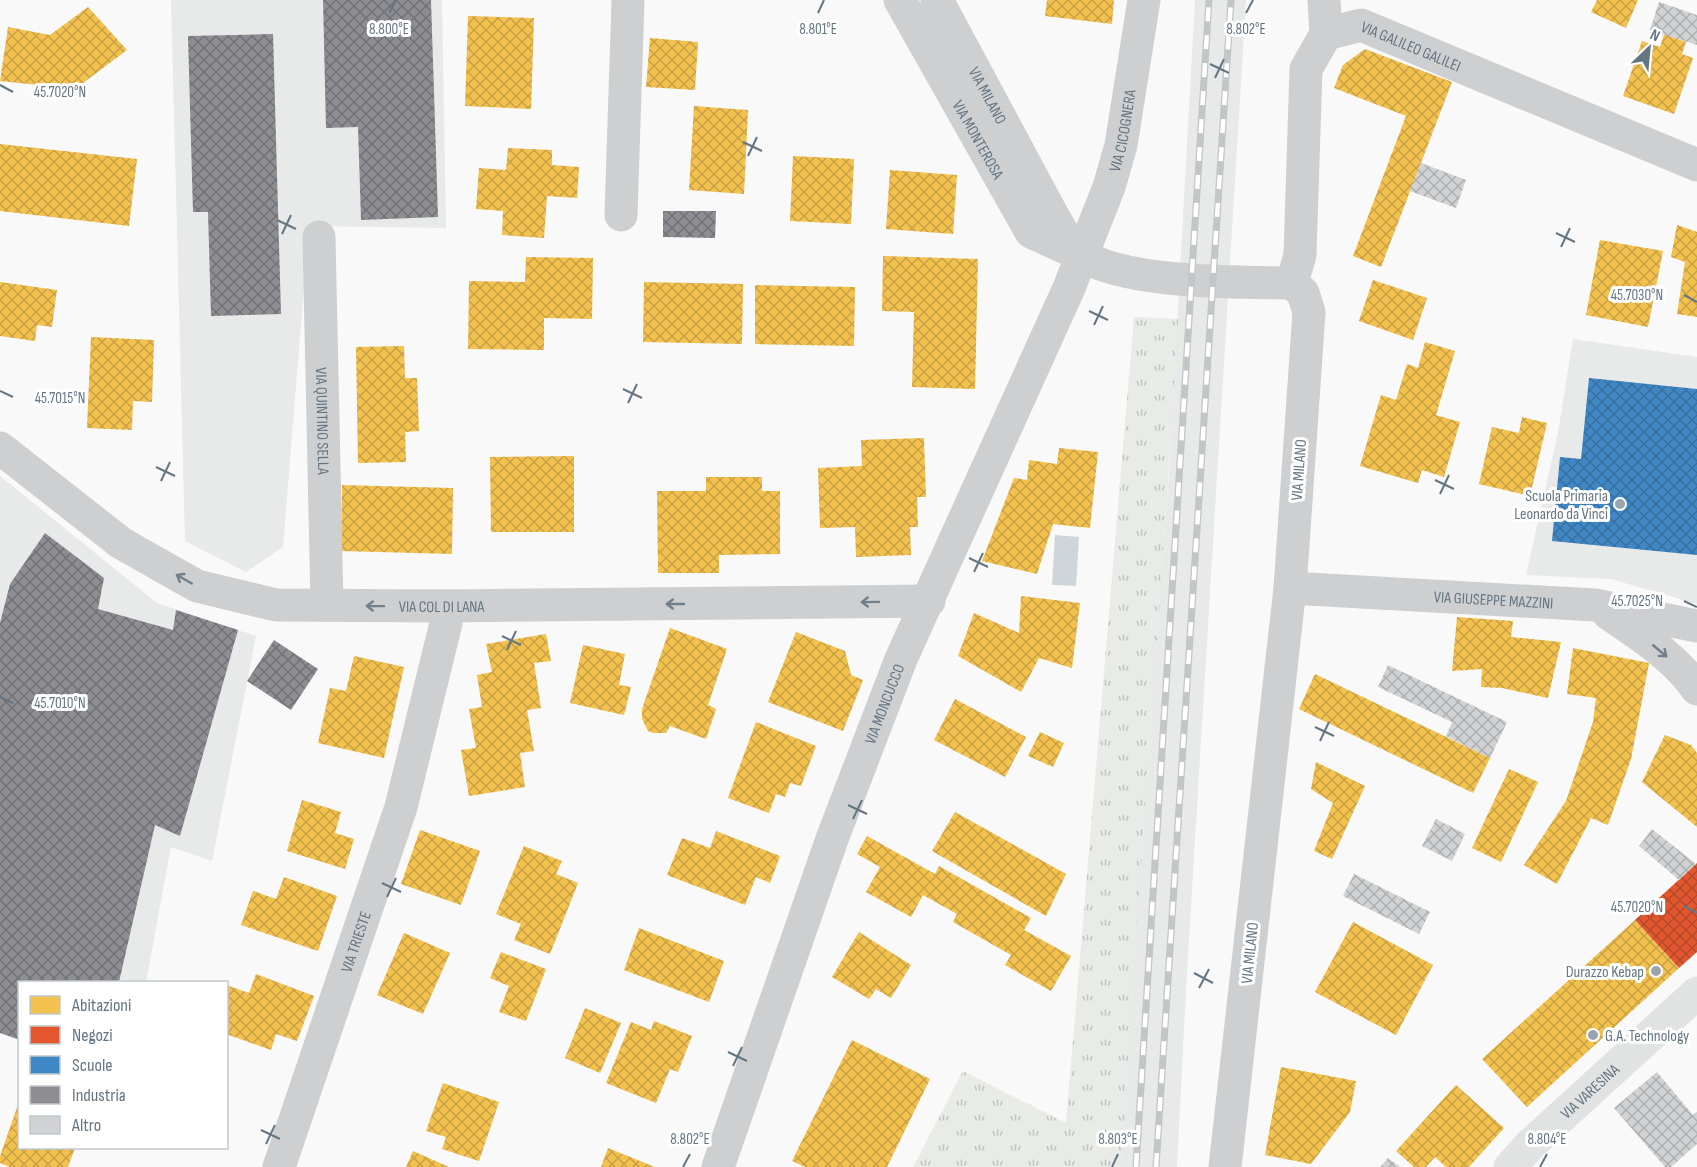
<svg xmlns="http://www.w3.org/2000/svg" width="1697" height="1167" viewBox="0 0 1697 1167" font-family="'Sofia Sans Condensed',sans-serif">
<style>
.built{fill:#e8e9e9}
.grass{fill:url(#grass-tufts)}
.water{fill:#ced6d9}
.homes{fill:url(#homes-cross-hatch)}
.shops{fill:url(#shops-cross-hatch)}
.schools{fill:url(#schools-cross-hatch)}
.industry{fill:url(#industry-cross-hatch)}
.building{fill:url(#building-cross-hatch)}
.lines{fill:none;stroke-linecap:round;stroke-linejoin:round}
.minor{stroke:#cecfd0;stroke-width:33}
.major{stroke:#e1e2e2;stroke-width:33}
.rail-casing{stroke:#c3c5c6;stroke-width:7}
.rail{stroke:#fff;stroke-width:4.5;stroke-dasharray:14;stroke-linecap:butt}
.oneway{stroke:#707f8b}
.ticks{fill:none;stroke:#657683;stroke-width:2}
.poi-dot{fill:#99a4ac;stroke:#fff;stroke-width:2}
.labels{text-anchor:middle;stroke-width:6;stroke-linejoin:round;paint-order:stroke}
.street-label{font-size:16px;fill:#657683;stroke:#fff}
.poi-label{font-size:16px;fill:#657683;stroke:#fff;text-anchor:end}
.ticks-label{font-size:15px;text-anchor:middle;fill:#657683;stroke:#fff;stroke-width:6;stroke-linejoin:round;paint-order:stroke}
</style>
<defs>
<pattern id="grass-tufts" width="24" height="20" patternUnits="userSpaceOnUse" patternTransform="scale(1.5)"><rect width="24" height="20" fill="#e8ebe6"/><path d="M3 7l-1-3M5 7V3M7 7l1-3M15 17l-1-3M17 17v-4M19 17l1-3" fill="none" stroke="#c0c3c0"/></pattern>
<pattern id="homes-cross-hatch" width="8" height="8" patternUnits="userSpaceOnUse" patternTransform="scale(1.5)"><rect width="8" height="8" fill="#f2c14e"/><path d="M0 0l8 8M0 8l8-8" fill="none" stroke="#c8a146"/></pattern>
<pattern id="shops-cross-hatch" width="8" height="8" patternUnits="userSpaceOnUse" patternTransform="scale(1.5)"><rect width="8" height="8" fill="#e4572e"/><path d="M0 0l8 8M0 8l8-8" fill="none" stroke="#b24a2c"/></pattern>
<pattern id="schools-cross-hatch" width="8" height="8" patternUnits="userSpaceOnUse" patternTransform="scale(1.5)"><rect width="8" height="8" fill="#3f88c5"/><path d="M0 0l8 8M0 8l8-8" fill="none" stroke="#376f9e"/></pattern>
<pattern id="industry-cross-hatch" width="8" height="8" patternUnits="userSpaceOnUse" patternTransform="scale(1.5)"><rect width="8" height="8" fill="#8d8d92"/><path d="M0 0l8 8M0 8l8-8" fill="none" stroke="#717277"/></pattern>
<pattern id="building-cross-hatch" width="8" height="8" patternUnits="userSpaceOnUse" patternTransform="scale(1.5)"><rect width="8" height="8" fill="#d0d2d3"/><path d="M0 0l8 8M0 8l8-8" fill="none" stroke="#acafb1"/></pattern>
</defs>
<rect width="100%" height="100%" fill="#f9f9f9"/>
<g class="built">
<polygon points="171,0 442,0 446,228 309,226 283,547 246,572 185,541"/>
<polygon points="1195,0 1246,0 1187,972 1177,1167 1122,1167 1132,983 1169,471"/>
<polygon points="1573,339 1697,357 1697,604 1611,579 1526,575 1558,432"/>
<polygon points="0,476 157,603 256,636 212,861 171,847 146,982 20,982 19,1040 0,1033"/>
</g>
<path class="grass" d="M1134,317L1178,319C1162,602 1137,884 1122,1167H913L963,1071L1066,1123Z"/>
<polygon class="water" points="1055,535 1079,537 1076,586 1052,585"/>
<g class="homes">
<polygon points="1047,0 1114,0 1112,24 1045,16"/>
<polygon points="1597,0 1638,0 1626,28 1591,12"/>
<polygon points="88,7 127,50 75,89 0,81 8,27 50,35"/>
<polygon points="468,16 534,18 531,109 465,106"/>
<polygon points="1664,34 1686,42 1682,54 1693,58 1674,114 1623,96 1642,41 1660,47"/>
<polygon points="650,38 698,42 695,90 646,87"/>
<polygon points="1365,49 1452,82 1381,267 1353,256 1406,116 1334,88 1343,65"/>
<polygon points="694,106 748,110 744,194 689,190"/>
<polygon points="0,144 137,159 129,226 0,211"/>
<polygon points="508,148 552,150 552,165 579,167 577,198 547,196 544,238 502,235 503,211 476,209 479,168 506,170"/>
<polygon points="793,156 854,159 851,224 790,221"/>
<polygon points="890,170 957,175 953,234 886,229"/>
<polygon points="1677,225 1697,232 1697,317 1677,314 1685,262 1671,257"/>
<polygon points="1600,240 1663,251 1648,327 1586,315"/>
<polygon points="883,256 978,259 975,389 912,387 914,312 882,311"/>
<polygon points="526,257 593,258 592,319 544,318 544,350 468,349 469,281 525,282"/>
<polygon points="1373,280 1427,298 1413,340 1359,321"/>
<polygon points="0,282 57,290 52,327 37,325 35,341 0,336"/>
<polygon points="644,282 743,284 742,344 643,342"/>
<polygon points="755,285 855,287 854,346 755,344"/>
<polygon points="91,337 154,340 152,402 133,401 132,430 87,428"/>
<polygon points="1425,342 1455,351 1436,415 1460,422 1444,477 1422,470 1418,483 1360,466 1381,395 1396,400 1407,364 1418,368"/>
<polygon points="404,346 405,378 417,378 419,431 405,432 406,462 358,463 356,347"/>
<polygon points="1522,417 1547,423 1530,496 1479,484 1492,427 1519,433"/>
<polygon points="924,438 926,497 917,497 918,527 910,527 911,555 856,557 855,527 820,528 818,468 862,466 861,440"/>
<polygon points="1059,448 1098,452 1090,528 1053,524 1037,574 982,561 1014,478 1027,480 1029,460 1057,464"/>
<polygon points="574,456 574,532 491,532 490,457"/>
<polygon points="706,477 762,477 762,491 780,491 780,554 719,555 719,573 658,573 657,491 706,491"/>
<polygon points="342,485 453,488 452,554 341,551"/>
<polygon points="1021,596 1080,603 1072,668 1039,658 1021,692 958,656 974,613 1019,633"/>
<polygon points="1457,617 1513,621 1511,637 1561,642 1548,698 1502,688 1481,687 1482,669 1452,671"/>
<polygon points="670,628 727,649 708,705 716,709 706,739 670,726 666,733 653,733 648,731 642,719 642,709"/>
<polygon points="796,632 845,651 851,675 863,680 843,731 768,702"/>
<polygon points="546,634 551,661 534,663 541,708 527,710 534,751 520,753 525,787 469,796 461,750 476,748 469,709 482,707 477,675 492,672 486,644"/>
<polygon points="583,645 625,654 619,685 631,687 624,715 570,703"/>
<polygon points="1573,648 1649,663 1631,759 1608,825 1591,818 1557,884 1524,865 1566,801 1593,722 1596,698 1567,694"/>
<polygon points="354,656 404,667 384,758 318,743 330,688 346,691"/>
<polygon points="1315,674 1490,758 1473,793 1299,709"/>
<polygon points="955,699 1026,737 1005,777 934,740"/>
<polygon points="756,722 816,746 801,786 790,783 785,797 776,794 769,813 728,798"/>
<polygon points="1040,732 1064,743 1053,767 1028,756"/>
<polygon points="1665,735 1691,745 1697,753 1697,827 1642,782"/>
<polygon points="1316,762 1365,786 1332,859 1314,851 1333,803 1311,789"/>
<polygon points="1509,769 1538,782 1501,862 1472,848"/>
<polygon points="302,800 341,812 335,833 354,839 345,869 287,851"/>
<polygon points="955,812 1066,874 1046,916 932,851"/>
<polygon points="420,830 480,851 461,905 401,884"/>
<polygon points="716,831 780,856 770,883 756,877 745,905 667,875 682,838 710,848"/>
<polygon points="867,836 935,874 939,866 1031,918 1024,930 1071,956 1051,991 1005,965 1011,955 953,922 957,914 923,895 911,917 866,892 880,867 857,854"/>
<polygon points="524,846 562,861 556,874 578,883 550,954 514,940 521,924 496,914"/>
<polygon points="284,877 337,896 318,951 241,925 253,891 276,899"/>
<polygon points="1635,920 1679,968 1527,1107 1482,1059"/>
<polygon points="1353,922 1433,965 1396,1035 1315,992"/>
<polygon points="639,928 724,961 709,1002 624,970"/>
<polygon points="859,932 911,965 891,998 876,989 869,999 832,977"/>
<polygon points="404,933 450,953 423,1014 377,995"/>
<polygon points="501,952 546,969 526,1021 499,1012 509,986 490,978"/>
<polygon points="256,974 314,996 297,1041 276,1034 271,1050 226,1034 226,985 249,993"/>
<polygon points="585,1008 621,1023 600,1073 565,1058"/>
<polygon points="654,1021 692,1036 678,1072 670,1069 656,1103 606,1083 631,1022 651,1030"/>
<polygon points="852,1040 930,1079 887,1167 805,1167 792,1161"/>
<polygon points="1281,1067 1356,1081 1350,1112 1311,1164 1265,1155"/>
<polygon points="443,1083 499,1102 479,1161 442,1149 446,1137 426,1131"/>
<polygon points="1456,1085 1504,1128 1469,1167 1446,1167 1435,1157 1426,1167 1414,1167 1396,1151"/>
<polygon points="19,1102 20,1148 75,1148 68,1167 10,1167 0,1163 0,1156"/>
<polygon points="608,1148 655,1167 601,1167"/>
<polygon points="413,1151 449,1167 406,1167"/>
</g>
<polygon class="shops" points="1697,863 1697,952 1679,968 1635,920"/>
<polygon class="schools" points="1589,378 1697,389 1697,555 1552,541 1560,457 1581,459"/>
<g class="industry">
<polygon points="323,0 431,0 438,217 361,220 358,127 326,128"/>
<polygon points="273,34 281,314 211,316 208,212 193,212 188,36"/>
<polygon points="663,211 716,211 715,238 663,237"/>
<polygon points="45,533 104,578 98,609 173,630 176,610 238,630 180,836 155,825 119,982 20,982 20,1040 0,1033 0,623 10,584"/>
<polygon points="274,640 318,669 291,710 247,681"/>
</g>
<g class="building">
<polygon points="1659,2 1697,15 1697,45 1650,30"/>
<polygon points="1421,163 1466,180 1456,208 1410,191"/>
<polygon points="1388,665 1507,722 1490,758 1446,736 1452,722 1378,687"/>
<polygon points="1436,819 1465,834 1452,861 1422,846"/>
<polygon points="1652,829 1696,864 1679,880 1639,846"/>
<polygon points="1354,874 1430,912 1419,934 1343,896"/>
<polygon points="1657,1072 1693,1115 1697,1112 1697,1144 1671,1167 1665,1167 1614,1108"/>
<polygon points="1388,1158 1400,1167 1380,1167"/>
</g>
<g class="lines">
<g class="minor">
<path id="s1" d="M900,0L1031,232L1079,254"/>
<path id="s2" d="M937,0L1053,216C1061,229 1069,248 1083,256C1130,284 1237,282 1292,283L1303,293L1309,312L1290,588L1225,1167"/>
<polyline points="1324,0 1326,34"/>
<polyline points="621,215 628,0"/>
<path id="s3" d="M319,237L327,605"/>
<path id="s4" d="M1292,283L1300,255L1306,69L1326,34L1361,25L1697,165"/>
<path id="s5" d="M0,448L121,543L197,586L276,605L446,606L929,601"/>
<path id="s6" d="M1290,588L1595,605L1697,626"/>
<path d="M1609,614C1641,636 1675,657 1697,689"/>
<path id="s7" d="M279,1167L401,807L446,623V606"/>
<path id="s8" d="M718,1167L832,839L901,659L1069,288L1109,187L1121,145L1144,0"/>
</g>
<path class="major" id="s9" d="M1510,1167L1530,1145L1697,993"/>
<defs>
<g id="rail">
<polyline points="1136,1167 1209,0"/>
<polyline points="1156,1167 1231,0"/>
</g>
</defs>
<use href="#rail" class="rail-casing"/>
<use href="#rail" class="rail"/>
</g>
<defs><path id="oneway-shaft" d="M-6 0H5M1.5-3L5.5 0L1.5 3" fill="none" stroke-width="1.6" stroke-linecap="round" stroke-linejoin="round" transform="scale(1.5)"/></defs>
<g class="oneway">
<use href="#oneway-shaft" transform="translate(184 579) rotate(-150)"/>
<use href="#oneway-shaft" transform="translate(870 602) rotate(179)"/>
<use href="#oneway-shaft" transform="translate(675 604) rotate(180)"/>
<use href="#oneway-shaft" transform="translate(375 606) rotate(-179)"/>
<use href="#oneway-shaft" transform="translate(1660 651) rotate(40)"/>
</g>
<path class="ticks" d="M389,13L396,0M818,13L824,0M1246,13L1253,0M1210,64L1229,73M1215,78L1224,59M0,85L13,92M743,142L762,151M748,156L757,137M277,220L296,229M1556,233L1575,242M282,234L291,215M1561,247L1570,228M1684,295L1697,302M1089,311L1108,320M1094,325L1103,306M623,389L642,398M0,391L13,397M628,403L637,384M156,467L175,476M1435,480L1454,489M161,481L170,462M1440,494L1449,475M969,558L988,567M974,572L983,553M1684,601L1697,607M502,636L521,645M507,650L516,631M0,697L13,703M1315,727L1334,736M1320,741L1329,722M848,805L867,814M853,819L862,800M382,883L401,892M387,897L396,878M1684,906L1697,913M1194,973L1213,983M1199,988L1209,969M728,1052L747,1061M733,1066L742,1047M261,1130L280,1139M266,1144L275,1125M683,1167L690,1154M1112,1167L1118,1154M1540,1167L1547,1154"/>
<g class="poi-dot">
<circle cx="1620" cy="504" r="6"/>
<circle cx="1656" cy="971" r="6"/>
<circle cx="1593" cy="1035" r="6"/>
</g>
<g class="labels">
<g class="street-label">
<text dy="6" stroke="none"><textPath href="#s4" startOffset="346">VIA GALILEO GALILEI</textPath></text>
<text dy="6" stroke="none"><textPath href="#s2" startOffset="108">VIA MILANO</textPath></text>
<text dy="6" stroke="none"><textPath href="#s8" startOffset="1114">VIA CICOGNERA</textPath></text>
<text dy="6" stroke="none"><textPath href="#s1" startOffset="160">VIA MONTEROSA</textPath></text>
<text dy="6" stroke="none"><textPath href="#s3" startOffset="184">VIA QUINTINO SELLA</textPath></text>
<text transform="translate(1298 470) rotate(-86)" y="6">VIA MILANO</text>
<text dy="6" stroke="none"><textPath href="#s6" startOffset="204">VIA GIUSEPPE MAZZINI</textPath></text>
<text dy="6" stroke="none"><textPath href="#s5" startOffset="488">VIA COL DI LANA</textPath></text>
<text dy="6" stroke="none"><textPath href="#s8" startOffset="492">VIA MONCUCCO</textPath></text>
<text dy="6" stroke="none"><textPath href="#s7" startOffset="238">VIA TRIESTE</textPath></text>
<text transform="translate(1249 953) rotate(-84)" y="6">VIA MILANO</text>
<text dy="6" stroke="none"><textPath href="#s9" startOffset="110">VIA VARESINA</textPath></text>
</g>
<g class="poi-label">
<text x="1608" y="501">Scuola Primaria<tspan x="1608" dy="18">Leonardo da Vinci</tspan></text>
<text x="1644" y="977">Durazzo Kebap</text>
<text x="1605" y="1041" text-anchor="start">G.A. Technology</text>
</g>
</g>
<g class="ticks-label">
<text x="389" y="34">8.800°E</text>
<text x="818" y="34">8.801°E</text>
<text x="1246" y="34">8.802°E</text>
<text x="60" y="97">45.7020°N</text>
<text x="1637" y="300">45.7030°N</text>
<text x="60" y="403">45.7015°N</text>
<text x="1637" y="606">45.7025°N</text>
<text x="60" y="708">45.7010°N</text>
<text x="1637" y="912">45.7020°N</text>
<text x="690" y="1144">8.802°E</text>
<text x="1118" y="1144">8.803°E</text>
<text x="1547" y="1144">8.804°E</text>
</g>
<rect x="18" y="981" width="210" height="168" fill="#ffffff" stroke="#c1c8cd" stroke-width="1.5"/>
<rect x="30" y="996" width="30" height="18" fill="#f2c14e" stroke="#c1c8cd" stroke-width="1.5"/>
<text x="72" y="1011" font-size="18" fill="#657683">Abitazioni</text>
<rect x="30" y="1026" width="30" height="18" fill="#e4572e" stroke="#c1c8cd" stroke-width="1.5"/>
<text x="72" y="1041" font-size="18" fill="#657683">Negozi</text>
<rect x="30" y="1056" width="30" height="18" fill="#3f88c5" stroke="#c1c8cd" stroke-width="1.5"/>
<text x="72" y="1071" font-size="18" fill="#657683">Scuole</text>
<rect x="30" y="1086" width="30" height="18" fill="#8d8d92" stroke="#c1c8cd" stroke-width="1.5"/>
<text x="72" y="1101" font-size="18" fill="#657683">Industria</text>
<rect x="30" y="1116" width="30" height="18" fill="#d0d2d3" stroke="#c1c8cd" stroke-width="1.5"/>
<text x="72" y="1131" font-size="18" fill="#657683">Altro</text>
<g transform="translate(1649 48) rotate(26)" stroke="#ffffff" stroke-width="4.5" paint-order="stroke">
<path d="M0-4.5L10 22L0 15L-10 22Z" fill="#657683"/>
<text y="-9" font-size="16" font-weight="bold" text-anchor="middle" fill="#657683">N</text>
</g>
</svg>
